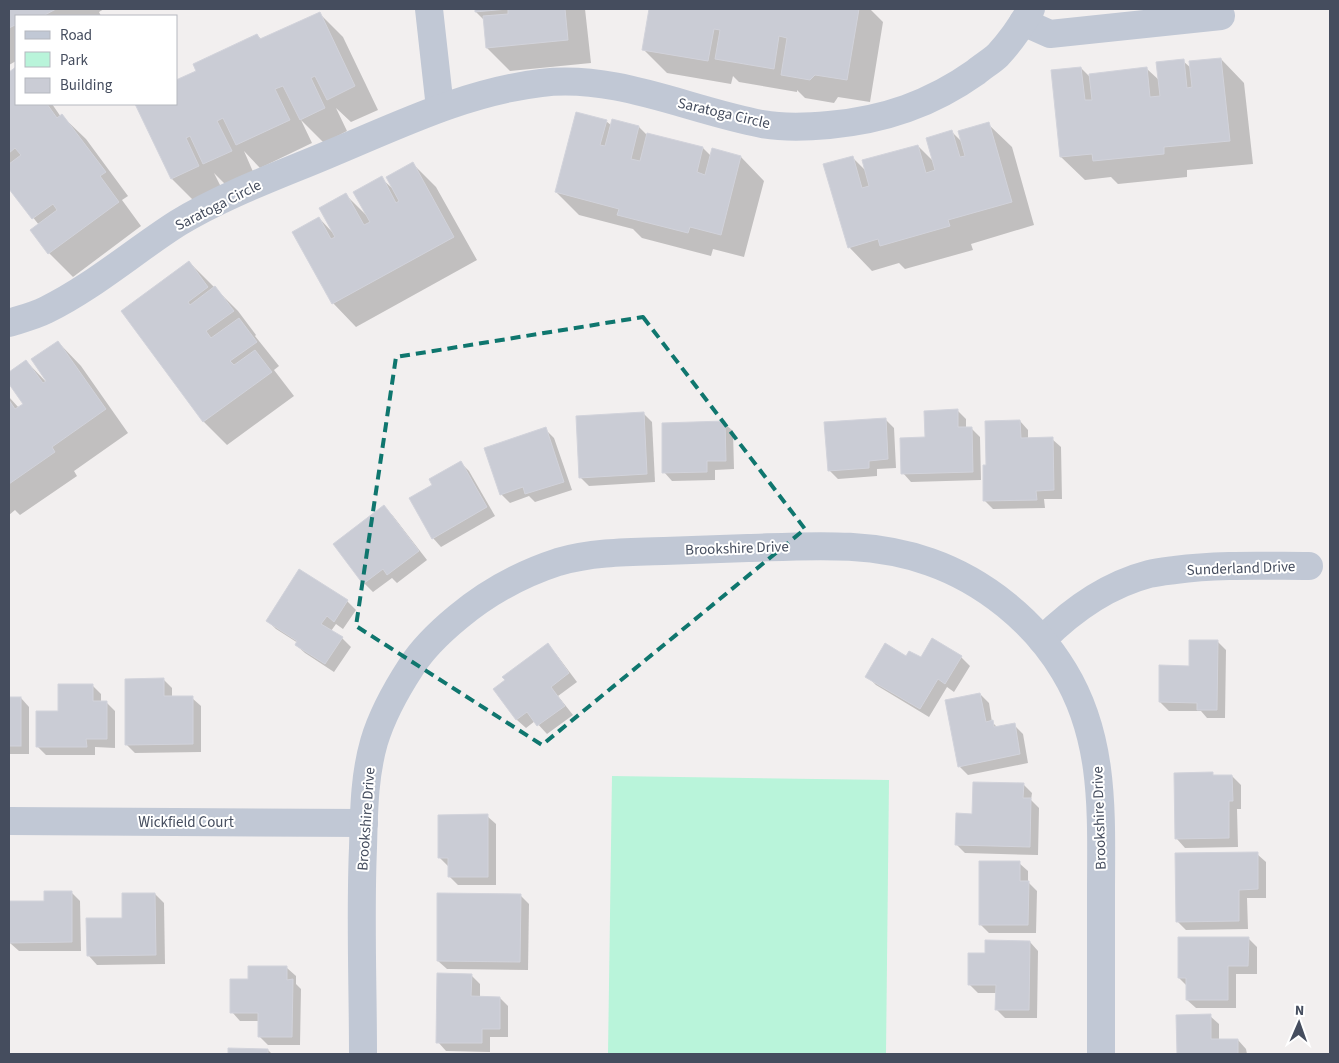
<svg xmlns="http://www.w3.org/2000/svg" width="1339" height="1063" viewBox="0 0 1339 1063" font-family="'Source Sans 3',sans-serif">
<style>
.green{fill:#b9f4da}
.shadow{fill:#0003}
.building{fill:#caccd5;stroke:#d2d3db}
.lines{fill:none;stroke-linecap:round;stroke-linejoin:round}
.minor{stroke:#c1c8d5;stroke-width:28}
.marked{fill:none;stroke:#0f766e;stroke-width:4;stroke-dasharray:10 6;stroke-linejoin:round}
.labels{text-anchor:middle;stroke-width:4;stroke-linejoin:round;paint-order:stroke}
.street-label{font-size:15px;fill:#454d5e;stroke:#fff}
</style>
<rect width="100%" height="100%" fill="#f2efef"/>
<polygon class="green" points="612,776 889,780 886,1054 608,1054"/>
<g class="shadow">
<polygon points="9,9 104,9 99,12 101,16 16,16 16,61 9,65"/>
<polygon points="476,9 585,9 591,63 510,71 487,48 484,20 476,12"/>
<polygon points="651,9 870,9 883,22 870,102 838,97 834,103 805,98 797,90 797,92 739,82 733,76 731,84 667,73 644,50"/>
<polygon points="319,13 343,37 378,110 351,122 336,108 347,131 324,143 301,120 312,143 260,168 244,151 254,174 228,187 214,173 222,189 195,202 172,179 136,104 176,104 197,71 257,35 262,40"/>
<polygon points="1221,59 1244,83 1253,164 1187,170 1187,177 1118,184 1111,177 1085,180 1061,157 1081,68 1091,78 1147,69 1160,81 1183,61 1191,68"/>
<polygon points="16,68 16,104 52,104 61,117 62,116 86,139 128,196 122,200 141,226 73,277 49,253 32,230 39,225 9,187 9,74"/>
<polygon points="606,121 612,126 639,127 648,136 648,134 703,148 711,156 713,150 741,157 764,181 744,257 713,249 711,256 642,238 633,229 579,215 556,192"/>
<polygon points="988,124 1012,147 1034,225 971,244 973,250 905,269 899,263 872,271 849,247 852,157 866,171 918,146 934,162 952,132 962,142"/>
<polygon points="413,164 436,187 477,260 356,327 333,303 319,218 333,233 346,195 367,216 381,178 393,189"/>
<polygon points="189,262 238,311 256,335 255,336 279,366 274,370 294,396 227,445 204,422 122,311"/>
<polygon points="58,342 81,366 128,433 74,471 77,476 20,515 15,510 9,515 9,397 19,408 25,404 9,381 9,374 26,361 48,384"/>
<polygon points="957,410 966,419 966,428 971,428 980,437 981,480 911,482 903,473 926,438"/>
<polygon points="643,413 652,422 655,482 589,486 580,477"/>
<polygon points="885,419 894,428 896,468 877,469 877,476 838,479 829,470"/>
<polygon points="1020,421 1028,430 1028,439 1052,439 1061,447 1062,499 1044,499 1045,508 993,509 985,501 987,466"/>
<polygon points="724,423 733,431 734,469 715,470 715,480 672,481 664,472"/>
<polygon points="545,429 554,438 572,490 535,502 529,496 510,503 501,494"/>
<polygon points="461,463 469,471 495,516 441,547 433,538 434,486"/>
<polygon points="384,507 393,516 427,560 397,583 392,578 373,592 364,583 335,545"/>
<polygon points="347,601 356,610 343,629 336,624 331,631 342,638 351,647 334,672 305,653 296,645 298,643 276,629 267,620"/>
<polygon points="1217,641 1226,650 1225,718 1207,718 1201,711 1169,711 1160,702 1190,667"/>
<polygon points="548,645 556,654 577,682 558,696 573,715 547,734 535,721 526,728 517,720 495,690"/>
<polygon points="961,657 970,666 954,692 947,687 929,717 876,685 867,676 906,658 921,659"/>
<polygon points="164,680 172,688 172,698 192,698 201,706 201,752 135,753 126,744"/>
<polygon points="92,685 101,694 101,702 106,702 115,711 115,748 95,747 95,755 46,755 37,746 59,712"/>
<polygon points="980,694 989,703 992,722 998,728 1014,725 1023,734 1028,763 968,775 959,766"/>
<polygon points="21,698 29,707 29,754 9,754 9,699"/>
<polygon points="1212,774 1215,776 1232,776 1241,785 1241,809 1237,809 1238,847 1185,848 1177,839"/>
<polygon points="1023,784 1032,793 1031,800 1039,808 1038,855 965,853 956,844 973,815"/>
<polygon points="487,816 496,824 496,885 458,885 449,876 448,866 439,857"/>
<polygon points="1257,854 1266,862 1266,898 1247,898 1248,929 1186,930 1177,921"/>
<polygon points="1019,863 1028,871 1028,882 1037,891 1036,933 989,933 980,924"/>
<polygon points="71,892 80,901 81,951 19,951 10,943 46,902"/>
<polygon points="155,894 164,903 165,964 97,965 89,956 124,919"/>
<polygon points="520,895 529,904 528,970 447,969 438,961"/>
<polygon points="1248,938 1257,947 1257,974 1236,974 1236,1008 1196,1008 1187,1000 1187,986 1179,978"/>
<polygon points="1030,942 1038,951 1037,1018 1005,1018 996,1009 997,993 978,993 969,984 986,954"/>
<polygon points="287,968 296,976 296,984 301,989 300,1045 268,1045 259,1036 259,1021 240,1021 232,1012 249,981"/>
<polygon points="471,975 480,984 480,997 500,998 508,1006 508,1037 490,1037 490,1052 446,1051 438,1042"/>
<polygon points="1177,1016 1210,1016 1219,1024 1219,1040 1238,1040 1246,1049 1247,1054 1178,1054"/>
<polygon points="230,1050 268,1050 272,1054 230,1054"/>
</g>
<g class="building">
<polygon points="9,9 56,9 43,16 16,16 16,27 15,25 9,28"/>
<polygon points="475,9 565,9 568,40 486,48 483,16 508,14 508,9 475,12"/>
<polygon points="649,9 859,9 847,80 815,75 810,80 781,75 787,38 779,36 774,69 715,59 720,30 714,29 708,61 642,50"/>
<polygon points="320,12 355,86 327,100 315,76 311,78 325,108 300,120 283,86 275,89 290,120 236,145 223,118 217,121 232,151 203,164 190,136 186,138 199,166 171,179 135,104 176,104 176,80 196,71 193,64 257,34 260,39"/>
<polygon points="1221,58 1230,141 1164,147 1164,154 1093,161 1092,154 1060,157 1051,70 1081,67 1085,100 1092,100 1089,74 1147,67 1150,97 1160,96 1156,62 1184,59 1187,88 1192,87 1189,61"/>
<polygon points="16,67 16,104 47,104 57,118 62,114 106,172 100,176 119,202 48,254 30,230 57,210 53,204 32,219 9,189 9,164 21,155 15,148 9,153 9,72"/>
<polygon points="576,112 607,120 600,145 605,146 612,119 639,126 631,159 640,161 647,133 703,147 697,172 705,175 712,148 741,156 721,235 690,227 688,233 617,215 619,209 555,192"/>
<polygon points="989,122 1012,202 948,220 950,226 880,246 878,239 848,248 823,164 853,156 862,188 869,186 862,160 918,145 926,173 935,170 926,138 952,130 960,157 965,156 958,131"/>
<polygon points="413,162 454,237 332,304 292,232 319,217 331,239 335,237 319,208 346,193 364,225 370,222 353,192 382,176 396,203 399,201 386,177"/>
<polygon points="189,261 208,287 188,302 190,305 215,286 234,311 206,331 211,338 239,318 257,342 230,361 234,365 255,350 272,372 203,422 121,311"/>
<polygon points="58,341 106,409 52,447 55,452 9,484 9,400 15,409 23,404 9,384 9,372 26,360 43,383 46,381 31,359"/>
<polygon points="958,409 958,427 972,427 973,472 901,474 900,438 925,437 924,411"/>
<polygon points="644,412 647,474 579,478 576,416"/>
<polygon points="886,418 888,459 869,461 869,468 828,471 824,422"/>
<polygon points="1020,420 1021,438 1053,437 1054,490 1036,491 1037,500 983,501 983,465 986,465 985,421"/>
<polygon points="725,421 726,461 707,461 707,472 662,473 662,423"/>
<polygon points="546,427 564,482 525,494 523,487 500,495 484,448"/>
<polygon points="461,461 487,507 432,539 409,498 432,485 429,479"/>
<polygon points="384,505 419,551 387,575 383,569 363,584 333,544"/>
<polygon points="299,569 348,600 334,622 327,616 321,624 343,637 325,664 295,645 297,641 266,621"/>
<polygon points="932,638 962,656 945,684 938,679 920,709 865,677 885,643 906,656 909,651 921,657"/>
<polygon points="1189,640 1218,640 1217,710 1197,710 1197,703 1159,702 1159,665 1189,666"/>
<polygon points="548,643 569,673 551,687 565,706 537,726 527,712 516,720 493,689 505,680 502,677"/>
<polygon points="164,678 164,696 193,696 193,744 125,745 125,679"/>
<polygon points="58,684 93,684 93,701 107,701 107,739 86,739 87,747 36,747 36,711 58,711"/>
<polygon points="980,693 986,722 993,720 994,727 1015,723 1020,754 958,767 945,700"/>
<rect x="9" y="697" width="12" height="49"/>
<polygon points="1213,772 1213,775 1232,775 1233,801 1229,801 1229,838 1175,839 1174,773"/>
<polygon points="973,782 1024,783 1023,798 1031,798 1030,847 955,845 956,813 972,814"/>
<polygon points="488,814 488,877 448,877 448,858 438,858 438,815"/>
<polygon points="1258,852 1258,889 1239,890 1239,921 1176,922 1175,853"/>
<polygon points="979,861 1020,861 1020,881 1029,881 1028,925 979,925"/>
<polygon points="44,891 72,891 72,942 9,943 9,901 44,901"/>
<polygon points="122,893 155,893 156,955 87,956 86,918 122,918"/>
<polygon points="437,893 521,894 520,962 437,961"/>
<polygon points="1178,937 1249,937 1248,966 1228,966 1228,1000 1186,1000 1186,978 1178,978"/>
<polygon points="985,940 1030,941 1029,1010 995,1010 996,985 968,985 968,953 985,953"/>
<polygon points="248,966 287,966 287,980 293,979 292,1037 258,1037 258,1013 230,1013 230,979 248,979"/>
<polygon points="437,973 472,974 471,996 500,997 500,1029 482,1029 482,1043 436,1043"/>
<polygon points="1211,1014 1211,1039 1238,1039 1238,1054 1177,1054 1176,1015"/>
<polygon points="228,1048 268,1049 268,1054 228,1054"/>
</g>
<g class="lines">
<g class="minor">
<polyline points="429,9 440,108"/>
<polyline points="1023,22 1050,34 1221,16"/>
<path d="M9,323C21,319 34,316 46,310C93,287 134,251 178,223C224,195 277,176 327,155C397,126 465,92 541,83C617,74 688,110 762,124C784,128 807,127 829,125C884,120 931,104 976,72C983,66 992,61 998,55C1011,41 1022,25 1031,9"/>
<path d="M1042,640C1072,610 1107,585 1149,574C1157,572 1167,571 1175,570C1220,564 1265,566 1309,566"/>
<polyline points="9,821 364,823"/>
<path d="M363,1054C363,986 360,916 363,848C364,812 364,777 374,742C382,715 396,690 411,667C423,648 441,631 458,617C488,592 521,574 558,562C592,552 629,552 664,551C692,550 720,549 748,548C810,546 871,541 930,562C984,581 1034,621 1064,671C1106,740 1101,816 1101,894C1101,947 1101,1001 1101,1054"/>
</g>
</g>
<path class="marked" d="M643,317L805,529L542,745L356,626L396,357Z"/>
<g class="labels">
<g class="street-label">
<text transform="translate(724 113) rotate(13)" y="5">Saratoga Circle</text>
<text transform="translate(218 205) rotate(-27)" y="5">Saratoga Circle</text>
<text transform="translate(737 548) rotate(-2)" y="5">Brookshire Drive</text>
<text transform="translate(1241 568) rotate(-2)" y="5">Sunderland Drive</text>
<text transform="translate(1099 818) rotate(-92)" y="5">Brookshire Drive</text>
<text transform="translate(366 819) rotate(-86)" y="5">Brookshire Drive</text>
<text x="186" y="827">Wickfield Court</text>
</g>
</g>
<rect width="1339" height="1063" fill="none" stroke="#454d5e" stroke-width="20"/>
<rect x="15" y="15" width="162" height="90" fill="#ffffff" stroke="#b5b8bf"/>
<rect x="25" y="31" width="25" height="8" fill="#c1c8d5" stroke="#b5b8bf"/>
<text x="60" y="40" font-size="15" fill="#454d5e">Road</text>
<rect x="25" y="52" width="25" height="15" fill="#b9f4da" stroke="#b5b8bf"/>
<text x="60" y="65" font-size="15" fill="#454d5e">Park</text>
<rect x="25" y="78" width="25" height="15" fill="#caccd5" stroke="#b5b8bf"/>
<text x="60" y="90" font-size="15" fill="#454d5e">Building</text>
<g transform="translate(1299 1023) rotate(2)" stroke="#ffffff" stroke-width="4" paint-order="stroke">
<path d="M0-4L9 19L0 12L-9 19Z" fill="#454d5e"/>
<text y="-8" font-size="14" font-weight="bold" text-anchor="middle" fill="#454d5e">N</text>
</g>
</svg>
